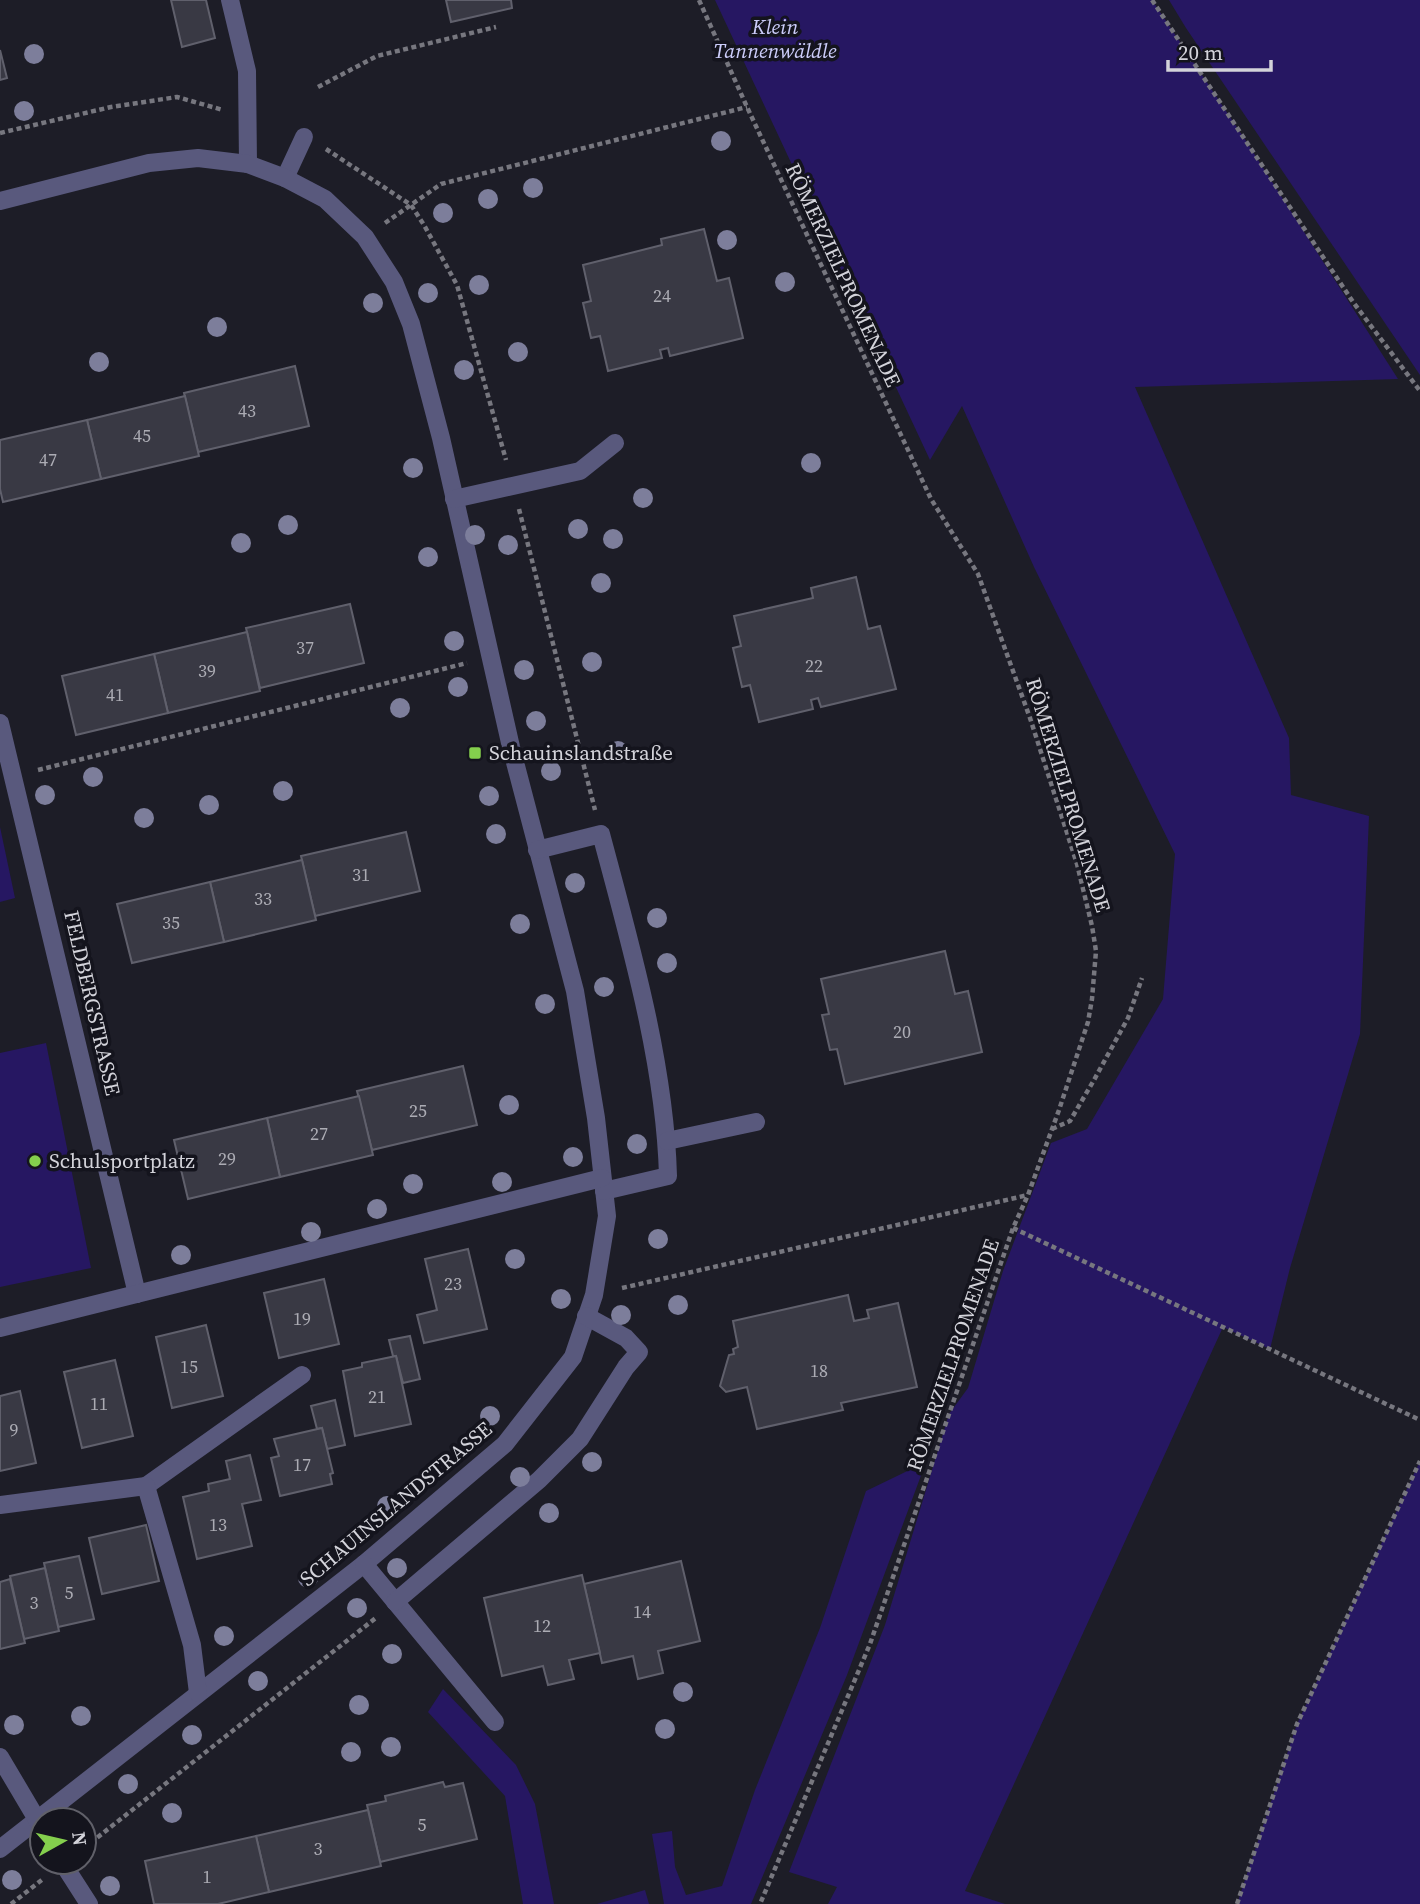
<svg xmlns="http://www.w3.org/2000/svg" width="1420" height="1904" viewBox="0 0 1420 1904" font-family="'Source Serif 4',serif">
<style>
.green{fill:#261762}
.building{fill:#393944;stroke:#60606c;stroke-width:2}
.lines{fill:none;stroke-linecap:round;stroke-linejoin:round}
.path{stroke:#77777f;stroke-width:4.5;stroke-dasharray:5 3.5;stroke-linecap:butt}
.minor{stroke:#59597d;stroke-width:18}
.tree{fill:#7d7e9b}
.poi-dot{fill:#84cf4d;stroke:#14141d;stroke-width:2.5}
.labels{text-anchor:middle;stroke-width:7;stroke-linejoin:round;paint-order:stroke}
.number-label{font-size:18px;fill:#acacb4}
.park-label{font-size:21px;font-style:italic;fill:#cccdfa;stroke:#14141d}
.street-label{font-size:21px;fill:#d3d3da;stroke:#14141d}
.poi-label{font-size:21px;fill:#d3d3da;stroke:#14141d;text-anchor:start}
</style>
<rect width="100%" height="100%" fill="#1d1d27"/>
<g class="green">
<polygon points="715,0 1152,0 1246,141 1398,379 1135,387 1289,738 1291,795 1369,816 1360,1034 1290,1268 1270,1349 1223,1327 965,1891 1005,1904 828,1904 837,1887 789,1872 885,1625 949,1414 968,1388 1003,1271 1051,1143 1087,1129 1163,999 1175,854 1034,567 962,406 930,460"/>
<polygon points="1169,0 1420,0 1420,375 1186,28"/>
<polygon points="0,827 15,898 0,902"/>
<polygon points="46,1043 91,1268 0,1287 0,1053"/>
<polygon points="1420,1461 1420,1904 1237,1904 1297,1724"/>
<polygon points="926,1462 847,1675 751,1904 664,1904 652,1834 672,1831 675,1867 686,1895 722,1886 755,1790 820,1628 866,1491"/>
<polygon points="443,1689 516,1765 535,1804 554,1904 523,1904 505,1796 428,1712"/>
<polygon points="645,1890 649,1904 597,1904"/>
</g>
<g class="building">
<polygon points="171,0 206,0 215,38 182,47"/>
<polygon points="446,0 511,0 512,8 451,22"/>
<polygon points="0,50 7,78 0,80"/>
<polygon points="704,229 717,281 729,278 743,338 670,356 668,348 660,350 662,358 608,371 600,336 591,338 583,303 591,301 583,265 662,245 661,239"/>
<polygon points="295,366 309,426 198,452 184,393"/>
<polygon points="185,396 199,456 101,479 87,420"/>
<polygon points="87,420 101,479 3,502 0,489 0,440"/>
<polygon points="856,577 868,629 880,626 896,689 821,707 818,698 811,700 813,709 759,722 750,685 742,687 733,648 741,646 734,616 813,598 811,588"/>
<polygon points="350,604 364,663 260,688 246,628"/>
<polygon points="247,632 260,691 168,713 154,654"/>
<polygon points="154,654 168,713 76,735 62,676"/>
<polygon points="406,832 420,891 315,916 301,856"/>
<polygon points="302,860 316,920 224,942 210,882"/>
<polygon points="210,882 224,942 132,963 117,904"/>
<polygon points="945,951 955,994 968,991 982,1052 845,1084 837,1049 830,1050 822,1015 829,1014 821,979"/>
<polygon points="463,1066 477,1125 372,1150 357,1091"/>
<polygon points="359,1096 373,1155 280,1177 267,1118"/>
<polygon points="267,1118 280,1177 188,1199 174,1140"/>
<polygon points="468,1249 487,1329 424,1343 417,1315 437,1310 425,1259"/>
<polygon points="324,1279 339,1344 279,1358 264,1293"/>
<polygon points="848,1295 854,1321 869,1318 867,1310 898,1303 917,1387 841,1403 843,1410 757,1429 747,1387 726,1392 720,1386 729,1355 734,1354 733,1349 738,1347 733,1321"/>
<polygon points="206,1325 223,1396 172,1408 156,1337"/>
<polygon points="410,1336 420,1379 403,1383 396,1356 393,1356 389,1340"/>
<polygon points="396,1356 411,1424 355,1436 343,1371 362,1367 362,1363"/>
<polygon points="115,1360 133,1436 82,1448 64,1372"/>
<polygon points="20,1391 36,1463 0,1471 0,1396"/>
<polygon points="335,1400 345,1445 327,1449 322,1428 317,1429 311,1406"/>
<polygon points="322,1428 333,1473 330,1474 332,1484 280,1496 271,1458 279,1456 274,1439"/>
<polygon points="250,1455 261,1500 242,1504 252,1546 197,1559 183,1497 209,1491 208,1484 230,1479 226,1461"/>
<polygon points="146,1525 159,1581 102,1594 89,1538"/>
<polygon points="79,1556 94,1619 58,1627 44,1563"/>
<polygon points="681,1561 700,1641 658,1651 663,1673 638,1679 633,1656 602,1663 584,1584"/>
<polygon points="45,1568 59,1631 24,1639 10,1576"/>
<polygon points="582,1575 600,1653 569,1660 574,1679 548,1685 543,1666 502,1676 484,1598"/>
<polygon points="10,1579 25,1643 0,1649 0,1582"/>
<polygon points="443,1782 445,1787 463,1783 477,1839 380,1862 367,1805 386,1801 385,1796"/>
<polygon points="368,1810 381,1866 269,1892 256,1836"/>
<polygon points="256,1836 269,1892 218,1904 154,1904 145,1861"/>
</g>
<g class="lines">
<g class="path">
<polyline points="699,0 747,107 931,499 978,574 1030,718 1077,864 1092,926 1096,951 1092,999 1088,1022 1059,1110 1028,1195 1013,1228 870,1644 760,1904"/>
<polyline points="1152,0 1353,302 1420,391"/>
<polyline points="318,87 377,56 496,27"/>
<polyline points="0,133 111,107 177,97 223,110"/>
<polyline points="326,149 411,205 424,225 457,285 506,460"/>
<polyline points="385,223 441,184 747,107"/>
<polyline points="519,509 595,810"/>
<polyline points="38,770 467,663"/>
<polyline points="1052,1129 1070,1121 1094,1080 1128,1018 1142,978"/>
<polyline points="1013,1228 1420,1420"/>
<polyline points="622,1288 1028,1195"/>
<polyline points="84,1848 377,1617"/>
<polyline points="11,1904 43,1879"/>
<polyline points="1237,1904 1297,1724 1420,1461"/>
</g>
<g class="minor">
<polyline points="230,0 247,71 248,164"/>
<polyline points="285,178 304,137"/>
<polyline points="0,201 149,163 198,158 248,164 285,178 325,199 365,237 394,282 411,324 441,438 511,747 575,991 596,1118 607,1216 594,1295 573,1357 505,1444 364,1564 0,1849"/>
<polyline points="454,499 580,471 615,443"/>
<polyline points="0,723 137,1294"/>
<path d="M537,850L601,834C630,943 665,1063 668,1176L604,1191"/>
<polyline points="667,1141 756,1122"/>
<polyline points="0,1328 602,1178"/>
<polyline points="146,1486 302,1375"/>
<polyline points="0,1505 146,1486 192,1645 198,1693"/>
<polyline points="364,1564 495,1722"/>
<polyline points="395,1602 539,1480 580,1439 626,1367 639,1352 626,1338 586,1316"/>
<polyline points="0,1757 42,1828"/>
<polyline points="62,1862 89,1904"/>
</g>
</g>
<g class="tree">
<circle cx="34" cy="54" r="10"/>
<circle cx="24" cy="111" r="10"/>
<circle cx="721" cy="141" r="10"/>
<circle cx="533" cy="188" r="10"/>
<circle cx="488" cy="199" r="10"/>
<circle cx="443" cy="213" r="10"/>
<circle cx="727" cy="240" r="10"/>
<circle cx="785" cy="282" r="10"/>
<circle cx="479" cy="285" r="10"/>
<circle cx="428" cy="293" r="10"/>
<circle cx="373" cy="303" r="10"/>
<circle cx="217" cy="327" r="10"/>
<circle cx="518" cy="352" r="10"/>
<circle cx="99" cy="362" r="10"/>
<circle cx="464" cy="370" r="10"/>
<circle cx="811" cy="463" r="10"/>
<circle cx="413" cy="468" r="10"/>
<circle cx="643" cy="498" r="10"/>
<circle cx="288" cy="525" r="10"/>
<circle cx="578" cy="529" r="10"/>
<circle cx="475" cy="535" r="10"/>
<circle cx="613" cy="539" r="10"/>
<circle cx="241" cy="543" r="10"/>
<circle cx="508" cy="545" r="10"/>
<circle cx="428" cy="557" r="10"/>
<circle cx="601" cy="583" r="10"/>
<circle cx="454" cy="641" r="10"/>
<circle cx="592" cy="662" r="10"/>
<circle cx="524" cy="670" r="10"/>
<circle cx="458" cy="687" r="10"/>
<circle cx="400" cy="708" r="10"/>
<circle cx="536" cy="721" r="10"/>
<circle cx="618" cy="751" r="10"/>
<circle cx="551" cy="771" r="10"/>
<circle cx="93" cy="777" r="10"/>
<circle cx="283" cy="791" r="10"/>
<circle cx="45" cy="795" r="10"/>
<circle cx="489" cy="796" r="10"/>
<circle cx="209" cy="805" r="10"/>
<circle cx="144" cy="818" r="10"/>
<circle cx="496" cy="834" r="10"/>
<circle cx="575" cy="883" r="10"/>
<circle cx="657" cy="918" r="10"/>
<circle cx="520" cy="924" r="10"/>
<circle cx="667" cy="963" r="10"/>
<circle cx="604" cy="987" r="10"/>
<circle cx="545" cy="1004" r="10"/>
<circle cx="509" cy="1105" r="10"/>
<circle cx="637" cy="1144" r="10"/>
<circle cx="573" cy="1157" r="10"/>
<circle cx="502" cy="1182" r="10"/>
<circle cx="413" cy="1184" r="10"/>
<circle cx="377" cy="1209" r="10"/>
<circle cx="311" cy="1232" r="10"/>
<circle cx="658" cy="1239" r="10"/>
<circle cx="181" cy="1255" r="10"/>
<circle cx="515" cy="1259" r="10"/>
<circle cx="561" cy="1299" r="10"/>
<circle cx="678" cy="1305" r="10"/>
<circle cx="621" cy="1315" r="10"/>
<circle cx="490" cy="1416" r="10"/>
<circle cx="592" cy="1462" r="10"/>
<circle cx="520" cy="1477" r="10"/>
<circle cx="387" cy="1506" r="10"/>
<circle cx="549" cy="1513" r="10"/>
<circle cx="397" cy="1568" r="10"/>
<circle cx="308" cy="1578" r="10"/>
<circle cx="357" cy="1608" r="10"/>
<circle cx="224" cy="1636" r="10"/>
<circle cx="392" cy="1654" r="10"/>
<circle cx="258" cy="1681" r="10"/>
<circle cx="683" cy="1692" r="10"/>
<circle cx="359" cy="1705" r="10"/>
<circle cx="81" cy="1716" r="10"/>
<circle cx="14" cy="1725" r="10"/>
<circle cx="665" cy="1729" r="10"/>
<circle cx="192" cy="1735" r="10"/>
<circle cx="391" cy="1747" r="10"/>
<circle cx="351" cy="1752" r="10"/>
<circle cx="128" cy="1784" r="10"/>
<circle cx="172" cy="1813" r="10"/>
<circle cx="12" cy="1880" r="10"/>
<circle cx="110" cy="1886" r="10"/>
</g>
<g class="poi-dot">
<rect x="468" y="746" width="14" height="14" rx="3.5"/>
<circle cx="35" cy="1161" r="7"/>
</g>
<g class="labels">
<g class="number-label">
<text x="662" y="302">24</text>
<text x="247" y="417">43</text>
<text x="142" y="442">45</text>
<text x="48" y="466">47</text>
<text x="305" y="654">37</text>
<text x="814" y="672">22</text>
<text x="207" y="677">39</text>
<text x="115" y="701">41</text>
<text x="361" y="881">31</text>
<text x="263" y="905">33</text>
<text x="171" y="929">35</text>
<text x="902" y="1038">20</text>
<text x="418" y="1117">25</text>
<text x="319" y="1140">27</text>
<text x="227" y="1165">29</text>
<text x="453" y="1290">23</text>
<text x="302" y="1325">19</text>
<text x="189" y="1373">15</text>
<text x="819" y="1377">18</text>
<text x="377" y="1403">21</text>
<text x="99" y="1410">11</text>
<text x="14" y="1436">9</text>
<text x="302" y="1471">17</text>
<text x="218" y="1531">13</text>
<text x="69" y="1599">5</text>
<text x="34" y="1609">3</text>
<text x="642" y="1618">14</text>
<text x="542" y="1632">12</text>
<text x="422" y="1831">5</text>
<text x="318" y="1855">3</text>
<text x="207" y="1883">1</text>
</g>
<g class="park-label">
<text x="775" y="34">Klein<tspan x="775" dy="24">Tannenwäldle</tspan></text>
</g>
<g class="street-label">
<text transform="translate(843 275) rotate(65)" y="7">RÖMERZIELPROMENADE</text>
<text transform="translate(1068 795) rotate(73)" y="7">RÖMERZIELPROMENADE</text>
<text transform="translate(92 1003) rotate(77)" y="7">FELDBERGSTRASSE</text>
<text transform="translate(953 1355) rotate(-71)" y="7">RÖMERZIELPROMENADE</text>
<text transform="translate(396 1504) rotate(-40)" y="7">SCHAUINSLANDSTRASSE</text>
</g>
<g class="poi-label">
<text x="489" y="760">Schauinslandstraße</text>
<text x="49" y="1168">Schulsportplatz</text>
</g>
</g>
<g transform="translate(63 1841) rotate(82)"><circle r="33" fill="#14141d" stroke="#606069" stroke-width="2"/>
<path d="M0-5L12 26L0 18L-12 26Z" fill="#84cf4d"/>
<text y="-10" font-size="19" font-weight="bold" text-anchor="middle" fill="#d3d3da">N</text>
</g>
<path d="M1168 60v10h103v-10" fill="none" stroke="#d3d3da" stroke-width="3.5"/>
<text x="1178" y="60" font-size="21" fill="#d3d3da" stroke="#14141d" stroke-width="5" paint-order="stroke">20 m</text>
</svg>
